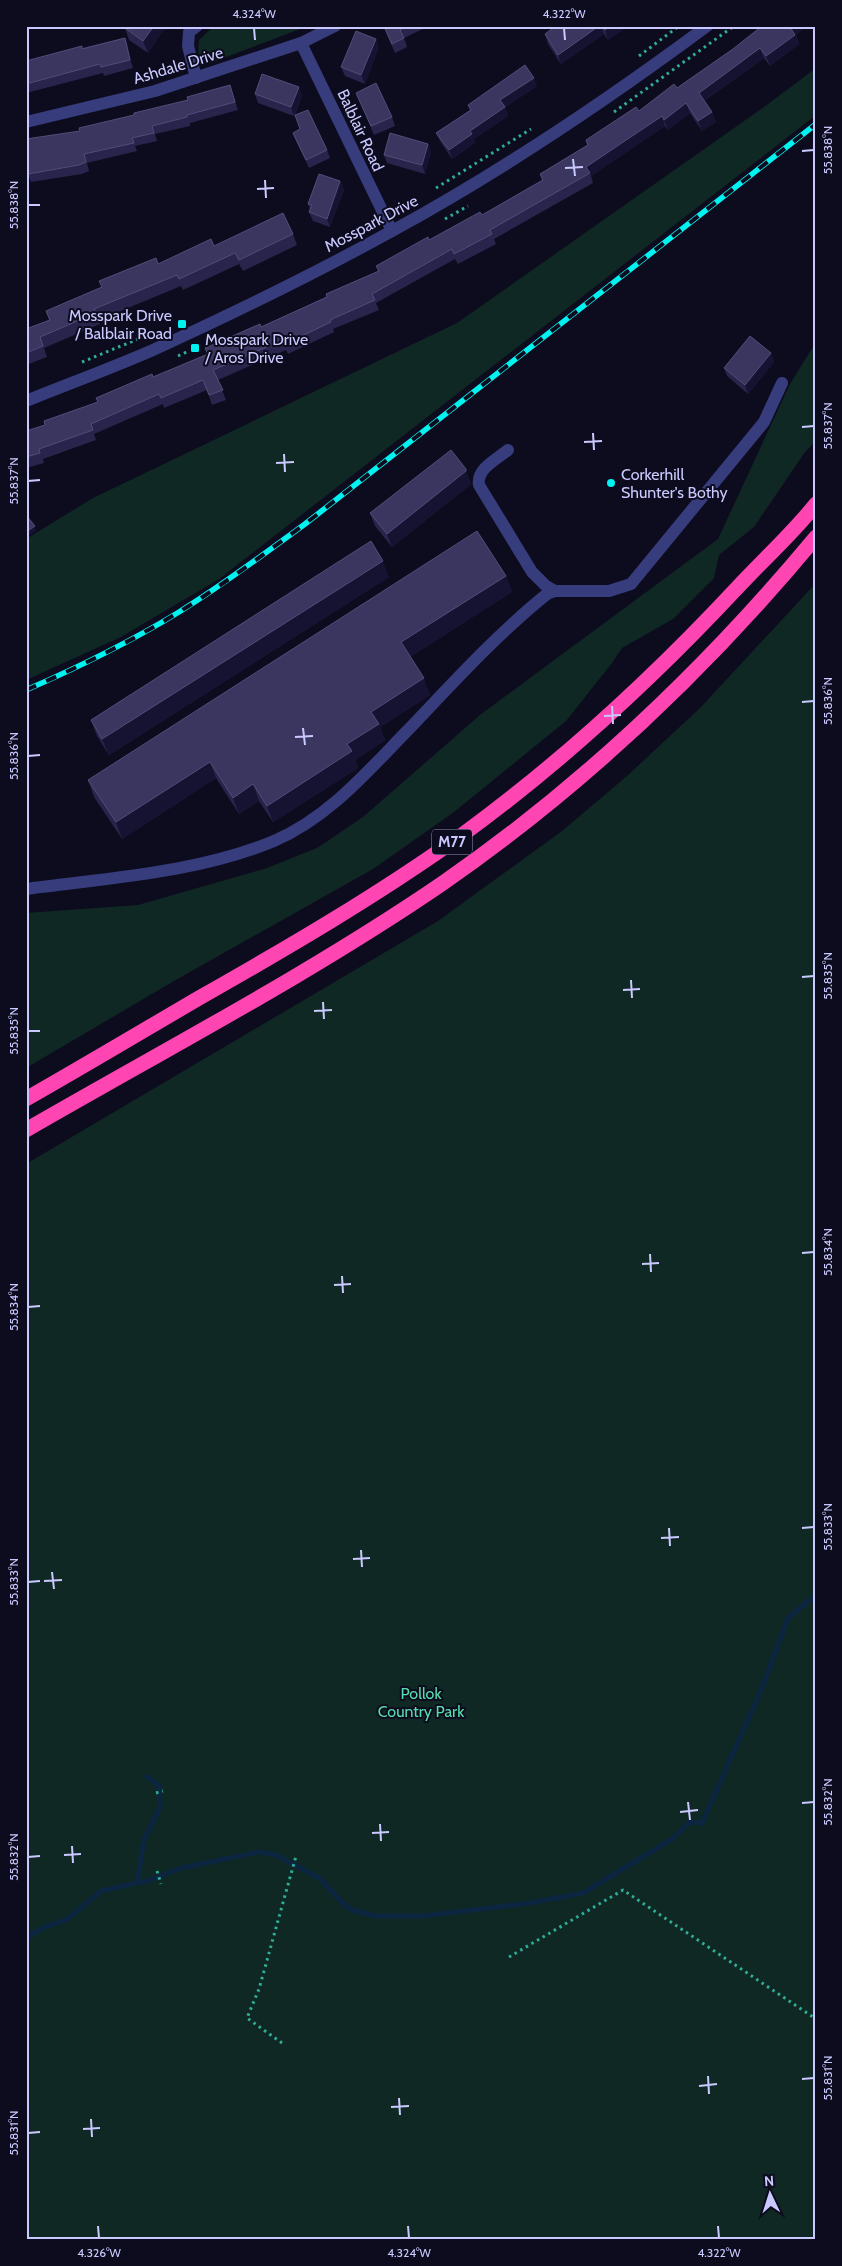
<svg xmlns="http://www.w3.org/2000/svg" width="842" height="2266" viewBox="0 0 842 2266" font-family="Cabin,sans-serif">
<style>
.green{fill:#0f2824}
.lines{fill:none;stroke-linecap:round;stroke-linejoin:round}
.stream{stroke:#0c2642;stroke-width:5}
.path{stroke:#2eae99;stroke-width:3;stroke-dasharray:2.5 4;stroke-linecap:butt}
.minor{stroke:#373c7d;stroke-width:12}
.highway{stroke:#fe45b1;stroke-width:15}
.rail-casing{stroke:#02f2f1;stroke-width:5.5}
.rail{stroke:#0d0c1e;stroke-width:4;stroke-dasharray:11;stroke-linecap:butt}
.wall{fill:#28244c}
.shaded-wall{fill:#161332}
.building{fill:#3a3660;stroke:#504d79}
.ticks{fill:none;stroke:#cac9ff;stroke-width:2}
.poi-dot{fill:#02f2f1;stroke:#0d0c1e;stroke-width:2}
.labels{text-anchor:middle;stroke-width:4;stroke-linejoin:round;paint-order:stroke}
.shield{fill:#0d0c1e;stroke:#9190bc;stroke-width:1}
.shield-label{font-size:15px;font-weight:bold;fill:#cac9ff}
.street-label{font-size:16px;fill:#cac9ff;stroke:#0d0c1e}
.poi-label{font-size:16px;fill:#cac9ff;stroke:#0d0c1e;text-anchor:start}
.park-label{font-size:16px;fill:#57ddad;stroke:#0d0c1e}
.neatline{fill:none;stroke:#cac9ff;stroke-width:2}
.ticks-label{font-size:12px;text-anchor:middle;fill:#cac9ff}
</style>
<rect width="100%" height="100%" fill="#0d0c1e"/>
<g class="green">
<polygon points="214,26 308,26 208,64 201,63 198,56 199,40"/>
<polygon points="816,68 816,115 219,579 121,637 26,680 26,539 93,498 457,323 764,107"/>
<polygon points="816,342 816,441 805,452 754,527 719,555 714,578 673,619 622,648 612,663 566,721 454,812 373,869 174,981 26,1068 26,913 138,905 267,868 317,848 363,817 480,715 718,539 790,384"/>
<polygon points="816,583 816,2240 26,2240 26,1164 438,921 562,831 627,776 700,708"/>
</g>
<g class="lines">
<g class="stream">
<polyline points="137,1882 144,1840 160,1807 159,1786 147,1777"/>
<polyline points="26,1938 45,1927 66,1920 101,1891 150,1880 181,1868 259,1852 276,1855 319,1878 346,1906 353,1910 375,1916 422,1916 530,1903 583,1893 672,1839 690,1822 702,1823 761,1690 788,1618 816,1595"/>
</g>
<g class="path">
<polyline points="639,56 679,26"/>
<polyline points="614,112 734,26"/>
<polyline points="436,188 531,129"/>
<polyline points="445,219 468,206"/>
<polyline points="178,356 191,350"/>
<polyline points="82,362 143,337"/>
<polyline points="156,1793 163,1791"/>
<polyline points="157,1871 161,1884"/>
<polyline points="509,1957 623,1890 816,2019"/>
<polyline points="282,2043 247,2018 259,1989 296,1856"/>
</g>
<g class="minor">
<polyline points="301,43 392,231"/>
<polyline points="196,78 188,46 189,32 197,26"/>
<polyline points="26,122 155,91 301,43 335,26"/>
<path d="M26,401C68,384 112,368 153,350C234,313 314,274 392,231C502,171 606,101 707,26"/>
<path d="M508,450C497,459 476,469 479,485L532,572L546,586L555,591"/>
<path d="M26,889C108,878 197,873 274,841C328,818 367,772 407,731C452,684 496,635 547,594L555,591H609L631,584L764,422L782,383"/>
</g>
<g class="highway">
<path d="M26,1099C84,1066 141,1032 199,998C289,947 378,895 462,835C562,762 653,678 737,588C763,560 792,534 816,504"/>
<path d="M26,1130C166,1049 310,974 443,883C583,786 707,668 816,537"/>
</g>
<defs>
<path id="rail" d="M26,690C79,667 130,642 179,612C223,585 264,554 305,524L816,124"/>
</defs>
<use href="#rail" class="rail-casing"/>
<use href="#rail" class="rail"/>
</g>
<g class="wall">
<polygon points="166,26 148,53 129,40 125,28"/>
<polygon points="383,26 429,26 404,38 407,47 395,53"/>
<polygon points="556,26 628,26 608,40 604,34 561,64 548,44 545,34"/>
<polygon points="796,35 799,44 770,66 764,58 704,101 712,112 716,122 702,131 690,113 668,130 665,126 591,176 593,183 494,239 496,244 458,264 455,259 376,303 379,310 333,329 334,332 288,354 286,350 218,380 226,400 212,405 207,390 164,408 163,404 94,434 96,440 43,459 44,463 26,468 26,431 45,425 153,377 207,355 205,348 261,327 326,297 378,271 376,266 482,215 542,180 540,174 587,145 586,140 639,111 677,88 733,49"/>
<polygon points="125,38 133,68 104,76 103,73 26,93 26,61 82,48"/>
<polygon points="379,47 365,84 345,76 341,67"/>
<polygon points="230,85 238,110 190,123 190,126 155,134 157,141 135,146 137,151 87,163 89,171 82,174 31,182 28,174 80,131 188,100"/>
<polygon points="537,86 505,107 508,116 474,139 475,143 452,159 440,141 436,133 470,110 468,105"/>
<polygon points="356,93 392,117 395,126 374,135"/>
<polygon points="255,94 302,95 295,115 327,150 330,158 309,168 296,141 293,133 300,129 295,115 294,116 258,103"/>
<polygon points="428,144 431,152 425,174 387,163 384,155"/>
<polygon points="340,181 344,190 330,227 313,221 309,212 310,210 308,204"/>
<polygon points="293,234 297,245 243,271 239,264 183,290 181,286 99,320 100,324 44,348 47,357 26,365 26,329 49,320 46,311 158,264 214,246"/>
<polygon points="771,353 774,362 748,394 727,376 724,368"/>
<polygon points="471,482 471,484 392,547 375,526 370,513"/>
<polygon points="506,576 512,592 410,657 430,695 380,727 385,740 355,760 358,768 273,822 259,801 239,814 216,778 122,839 94,797 88,780"/>
<polygon points="389,577 109,755 97,736 91,720"/>
</g>
<g class="shaded-wall">
<polygon points="154,26 166,26 148,53 143,41"/>
<polygon points="599,26 601,26 604,34 561,64 558,55"/>
<polygon points="610,26 628,26 608,40 605,30"/>
<polygon points="791,26 807,26 796,35 799,44 770,66 766,56"/>
<polygon points="125,38 128,46 133,68 130,60"/>
<polygon points="376,39 379,47 365,84 361,75"/>
<polygon points="760,48 764,58 702,102 699,93"/>
<polygon points="534,78 537,86 503,108 500,100"/>
<polygon points="299,87 302,95 294,116 291,107"/>
<polygon points="686,103 690,113 668,130 664,120"/>
<polygon points="505,107 508,116 474,139 475,143 452,159 449,150 470,131"/>
<polygon points="712,112 716,122 702,131 698,121"/>
<polygon points="662,116 665,126 591,176 586,167"/>
<polygon points="428,144 431,152 425,174 422,165"/>
<polygon points="340,181 344,190 330,227 327,219"/>
<polygon points="771,353 774,362 748,394 745,385"/>
<polygon points="466,469 471,484 392,547 387,534"/>
<polygon points="35,526 36,531 26,538 26,532"/>
<polygon points="383,561 389,577 109,755 102,739"/>
<polygon points="506,576 512,592 407,659 401,642"/>
<polygon points="424,678 430,695 380,727 385,740 355,760 358,768 273,822 267,806 347,744 371,712"/>
<polygon points="210,762 216,778 122,839 116,822"/>
<polygon points="253,784 259,801 239,814 233,798"/>
</g>
<g class="building">
<polygon points="126,26 154,26 143,41 125,28"/>
<polygon points="384,26 407,26 400,30 404,38 392,44"/>
<polygon points="556,26 599,26 558,55 545,34"/>
<polygon points="602,26 610,26 605,30"/>
<polygon points="762,26 791,26 790,27 795,35 766,56 760,48 699,93 712,112 698,121 686,103 664,120 662,116 586,167 590,173 490,230 492,234 454,254 452,249 372,294 375,300 330,320 331,322 285,344 283,340 213,370 223,390 209,395 203,380 161,398 159,394 91,424 93,430 39,449 40,453 26,457 26,431 45,425 44,421 98,402 96,398 152,374 153,377 208,354 205,348 260,324 261,327 327,297 326,294 379,271 376,266 428,237 429,240 480,212 482,215 543,180 540,174 588,145 586,140 636,107 639,111 674,84 677,88 733,49"/>
<polygon points="356,31 376,39 361,75 341,67"/>
<polygon points="125,38 130,60 101,67 100,64 26,84 26,61 82,46 82,49"/>
<polygon points="525,65 534,78 500,100 505,107 470,131 472,134 449,150 436,133 471,110 468,105"/>
<polygon points="262,74 299,87 291,107 255,94"/>
<polygon points="376,83 392,117 371,126 356,93"/>
<polygon points="230,85 235,102 187,115 187,117 152,126 154,133 132,138 134,143 84,154 86,162 79,165 28,174 26,164 26,139 80,131 79,128 134,115 134,113 188,100 187,97"/>
<polygon points="308,110 327,150 306,160 293,133 300,129 295,115"/>
<polygon points="390,133 428,144 422,165 384,155"/>
<polygon points="319,174 340,181 327,219 309,212 312,205 308,204"/>
<polygon points="283,213 293,234 239,260 235,253 179,279 177,275 94,309 96,313 40,337 43,346 26,353 26,329 50,320 46,311 102,287 99,281 156,258 158,264 211,239 214,246"/>
<polygon points="750,336 771,353 745,385 724,368"/>
<polygon points="451,450 466,469 466,471 387,534 370,513"/>
<polygon points="26,515 35,526 26,532"/>
<polygon points="477,531 506,576 401,642 424,678 371,712 379,724 347,744 352,751 267,806 253,784 233,798 210,762 116,822 88,780"/>
<polygon points="371,541 383,561 102,739 91,720"/>
</g>
<path class="ticks" d="M254,28L255,40M564,28L565,40M802,151L814,150M573,159L575,176M565,168L583,167M265,180L266,198M257,189L274,188M28,205H40M802,427L814,426M593,433L594,450M584,442L602,441M284,454L285,472M276,463L294,462M28,481L40,480M802,702L814,701M612,706L613,724M604,716L621,715M303,728L305,745M295,737L313,736M28,756L40,755M802,977L814,976M631,980L632,998M623,990L640,989M323,1002L324,1019M314,1011L332,1010M28,1031H40M802,1253L814,1252M650,1254L651,1272M642,1264L659,1263M342,1276L343,1293M334,1285L351,1284M28,1307L40,1306M669,1528L670,1546M802,1528L814,1527M661,1538L679,1537M361,1550L362,1567M353,1559L370,1558M52,1572L54,1589M44,1581L62,1580M28,1582L40,1581M688,1802L690,1820M802,1803L814,1802M680,1812L698,1810M380,1824L381,1841M372,1833L389,1832M72,1846L73,1863M64,1855L81,1854M28,1857L40,1856M708,2076L709,2094M802,2079L814,2078M699,2086L717,2084M399,2098L400,2115M391,2107L409,2106M91,2119L92,2137M83,2129L100,2128M28,2133L40,2132M98,2226L99,2238M408,2226L409,2238M718,2226L719,2238"/>
<g class="poi-dot">
<rect x="177" y="319" width="10" height="10" rx="2.5"/>
<rect x="190" y="343" width="10" height="10" rx="2.5"/>
<circle cx="611" cy="483" r="5"/>
</g>
<g class="labels">
<rect class="shield" x="432" y="829.5" width="40" height="25" rx="4"/>
<g class="shield-label">
<text x="452" y="847">M77</text>
</g>
<g class="street-label">
<text transform="translate(178 65) rotate(-17)" y="6">Ashdale Drive</text>
<text transform="translate(361 130) rotate(65)" y="6">Balblair Road</text>
<text transform="translate(371 223) rotate(-28)" y="6">Mosspark Drive</text>
</g>
<g class="poi-label">
<text x="172" y="321" text-anchor="end">Mosspark Drive<tspan x="172" dy="18">/ Balblair Road</tspan></text>
<text x="205" y="345">Mosspark Drive<tspan x="205" dy="18">/ Aros Drive</tspan></text>
<text x="621" y="480">Corkerhill<tspan x="621" dy="18">Shunter's Bothy</tspan></text>
</g>
<g class="park-label">
<text x="421" y="1699">Pollok<tspan x="421" dy="18">Country Park</tspan></text>
</g>
</g>
<rect width="842" height="2266" fill="none" stroke="#0d0c1e" stroke-width="55"/>
<g transform="translate(770 2194) rotate(356)" stroke="#0d0c1e" stroke-width="4" paint-order="stroke">
<path d="M0-4L9 19L0 12L-9 19Z" fill="#cac9ff"/>
<text y="-8" font-size="14" font-weight="bold" text-anchor="middle" fill="#cac9ff">N</text>
</g>
<rect x="28" y="28" width="786" height="2210" class="neatline"/>
<g class="ticks-label">
<text x="254" y="18">4.324°W</text>
<text x="564" y="18">4.322°W</text>
<text transform="translate(828 150) rotate(-90)" y="4">55.838°N</text>
<text transform="translate(14 205) rotate(-90)" y="4">55.838°N</text>
<text transform="translate(828 426) rotate(-90)" y="4">55.837°N</text>
<text transform="translate(14 481) rotate(-90)" y="4">55.837°N</text>
<text transform="translate(828 701) rotate(-90)" y="4">55.836°N</text>
<text transform="translate(14 756) rotate(-90)" y="4">55.836°N</text>
<text transform="translate(828 976) rotate(-90)" y="4">55.835°N</text>
<text transform="translate(14 1031) rotate(-90)" y="4">55.835°N</text>
<text transform="translate(828 1252) rotate(-90)" y="4">55.834°N</text>
<text transform="translate(14 1307) rotate(-90)" y="4">55.834°N</text>
<text transform="translate(828 1527) rotate(-90)" y="4">55.833°N</text>
<text transform="translate(14 1582) rotate(-90)" y="4">55.833°N</text>
<text transform="translate(828 1802) rotate(-90)" y="4">55.832°N</text>
<text transform="translate(14 1857) rotate(-90)" y="4">55.832°N</text>
<text transform="translate(828 2078) rotate(-90)" y="4">55.831°N</text>
<text transform="translate(14 2133) rotate(-90)" y="4">55.831°N</text>
<text x="99" y="2257">4.326°W</text>
<text x="409" y="2257">4.324°W</text>
<text x="719" y="2257">4.322°W</text>
</g>
</svg>
